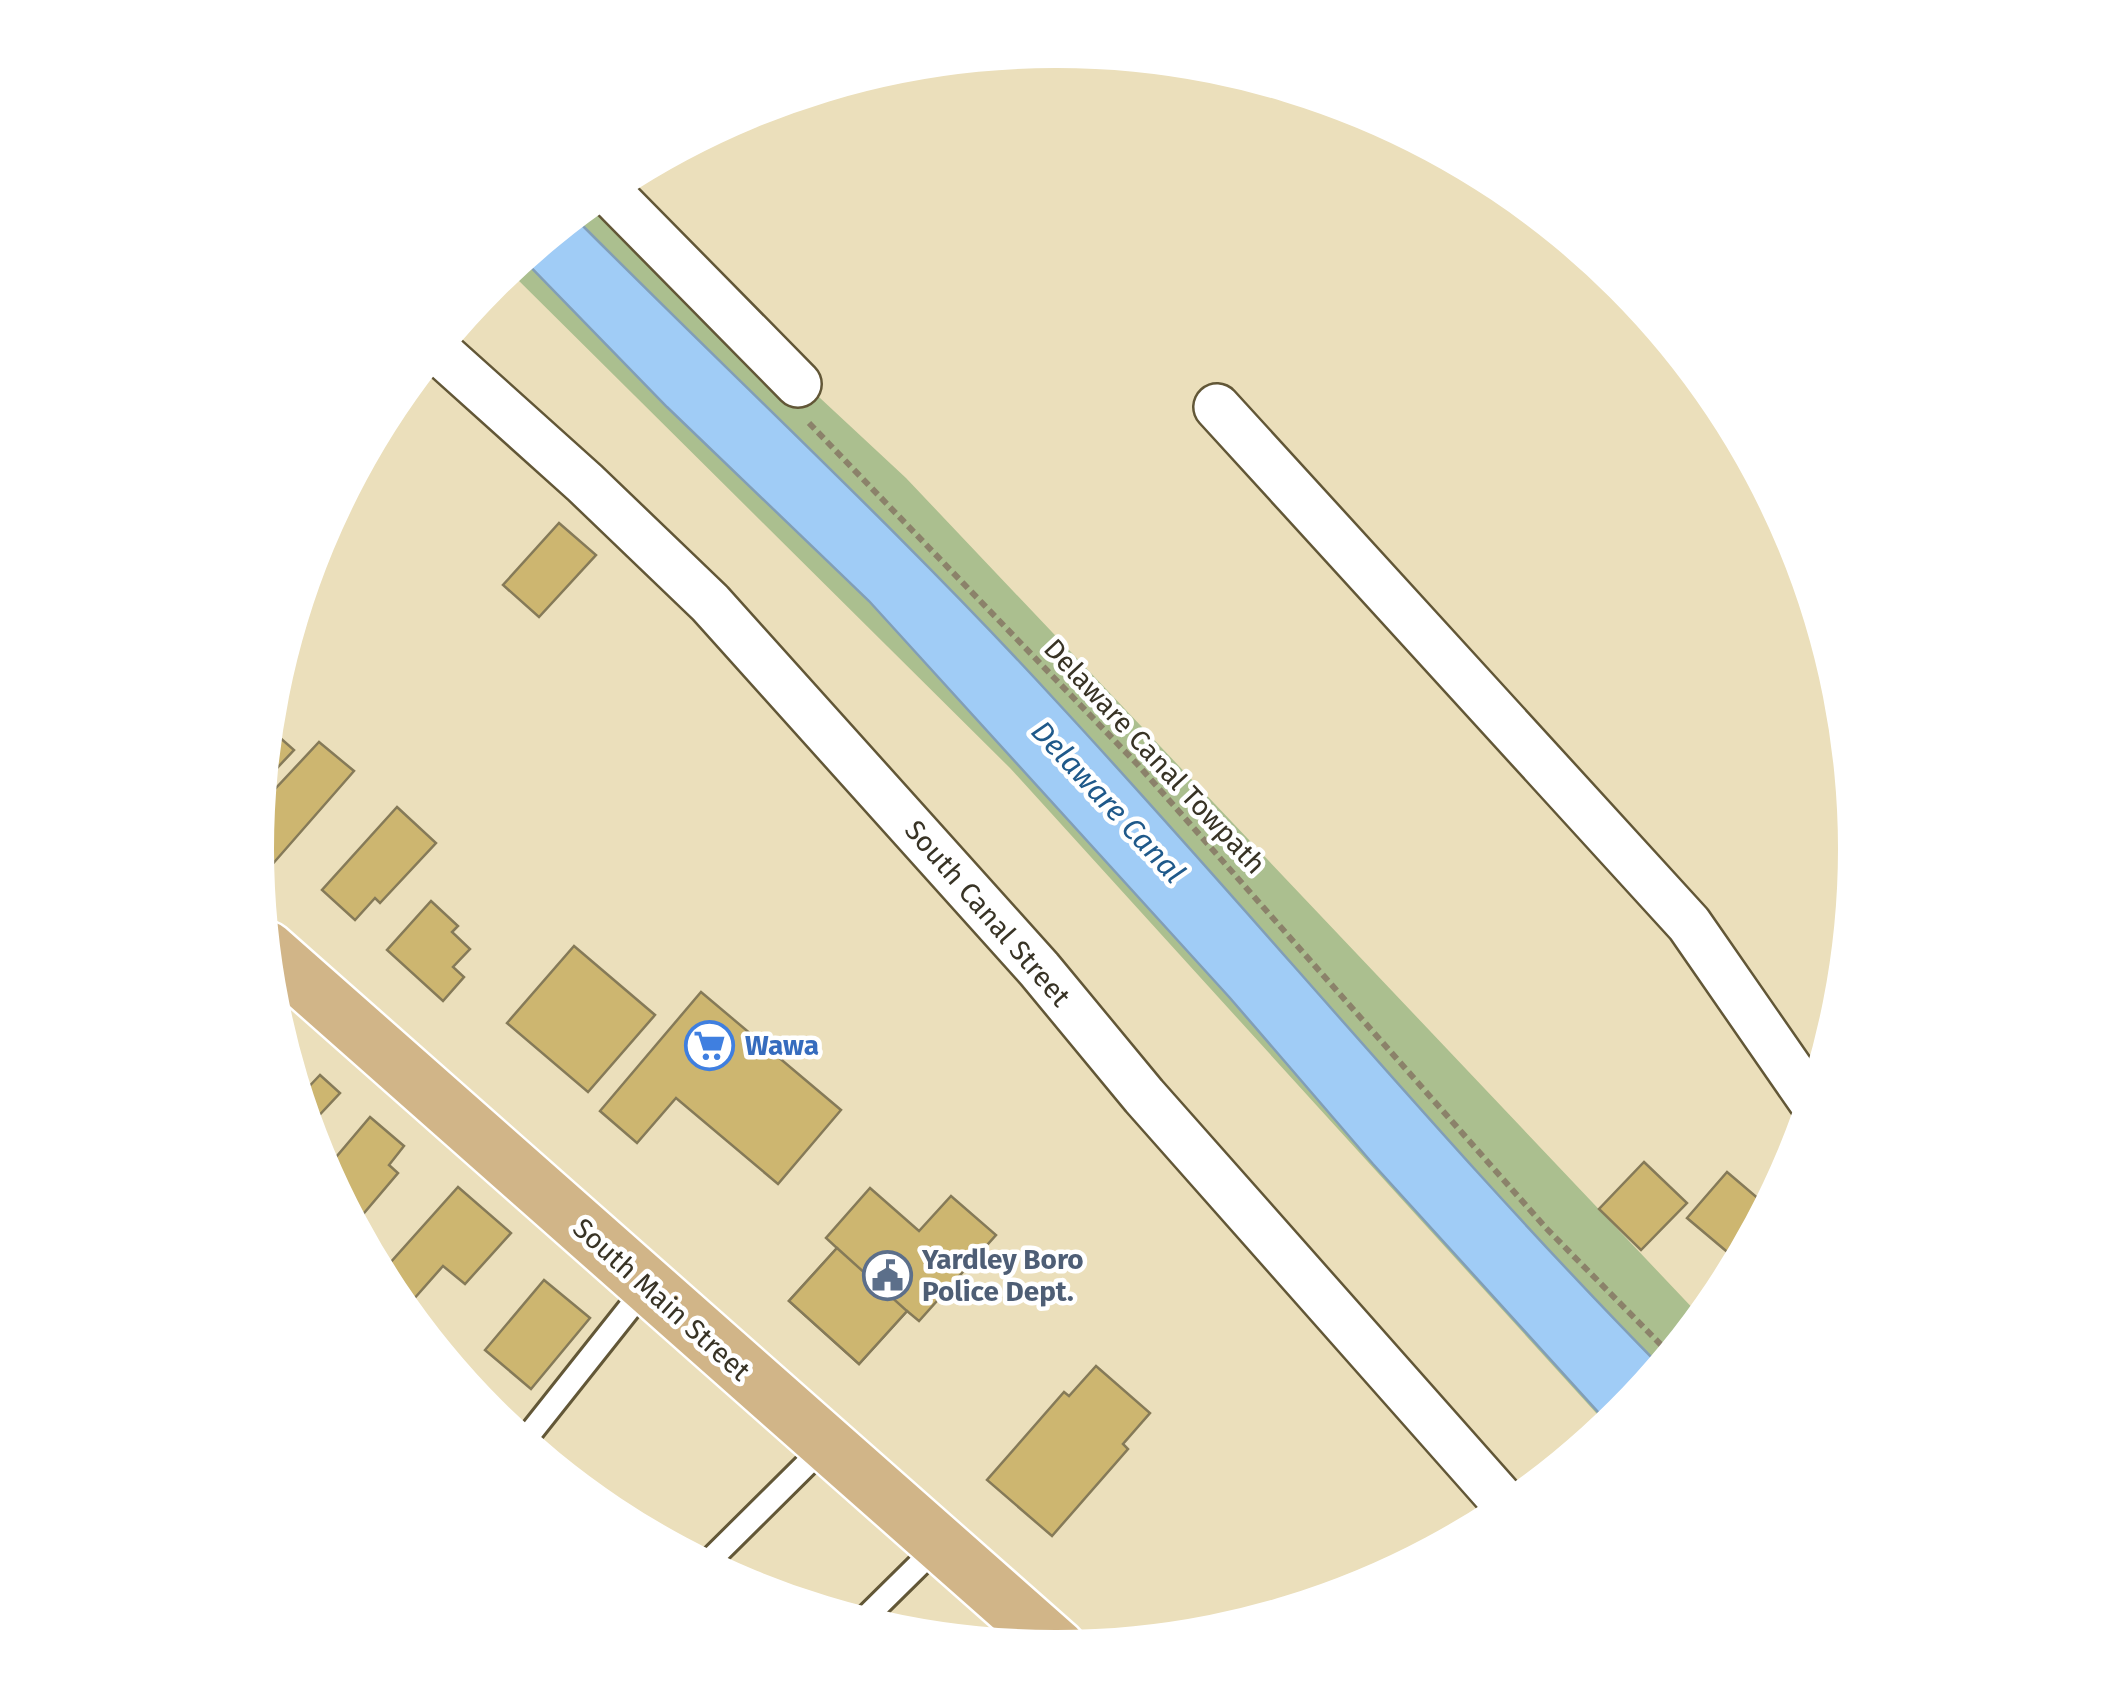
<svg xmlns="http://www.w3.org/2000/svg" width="2112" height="1698" viewBox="0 0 2112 1698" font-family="'Fira Sans',sans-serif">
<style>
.green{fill:#abbf8f}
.water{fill:#a0ccf6;stroke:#819eb7;stroke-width:2.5}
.building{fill:#cdb670;stroke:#857a58;stroke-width:2.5}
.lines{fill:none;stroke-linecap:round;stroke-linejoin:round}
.service-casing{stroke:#625737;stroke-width:28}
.minor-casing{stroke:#625737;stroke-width:50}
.primary-casing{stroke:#fff;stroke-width:60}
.path{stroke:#8b826a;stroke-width:6;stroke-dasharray:8 5;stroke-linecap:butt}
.service{stroke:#fff;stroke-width:22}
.minor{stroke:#fff;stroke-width:45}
.primary{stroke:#d1b588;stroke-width:55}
.labels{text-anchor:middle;stroke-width:9;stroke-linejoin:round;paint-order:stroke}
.street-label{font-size:28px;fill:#383325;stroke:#fff}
.shop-label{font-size:28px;font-weight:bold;fill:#366cbe;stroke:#fff;text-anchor:start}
.service-label{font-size:28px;font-weight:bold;fill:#4e5e75;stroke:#fff;text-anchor:start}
.water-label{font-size:30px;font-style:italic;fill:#1f598a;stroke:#fff}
</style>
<rect width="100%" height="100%" fill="#ebdfbb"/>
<polygon class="green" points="601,194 906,478 1701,1317 1621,1414 1607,1425 1010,768 508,270"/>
<path class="water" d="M573,216C734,378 902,533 1056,701C1260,921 1450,1153 1660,1366L1609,1424L1373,1164L1230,998L869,601L667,407L522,258Z"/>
<g class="building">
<polygon points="559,523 596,555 539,617 503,585"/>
<polygon points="269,728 294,750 264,782"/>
<polygon points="319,742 354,771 263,875 259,871 257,848 261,804"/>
<polygon points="397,807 436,843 380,903 375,898 355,920 322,890"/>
<polygon points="431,901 458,926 452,932 470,949 453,967 464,977 443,1001 387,950"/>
<polygon points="574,946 655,1015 588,1092 507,1023"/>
<polygon points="701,992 841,1110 778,1184 676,1098 637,1143 600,1111"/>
<polygon points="320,1075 340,1093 309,1126 300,1096"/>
<polygon points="370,1117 404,1146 389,1165 398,1173 359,1219 346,1208 326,1169"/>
<polygon points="1644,1162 1687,1203 1641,1250 1599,1209"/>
<polygon points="1727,1172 1767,1206 1738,1261 1687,1218"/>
<polygon points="458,1187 511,1233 465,1284 443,1266 405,1309 381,1273"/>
<polygon points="870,1188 919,1231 951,1196 996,1235 919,1321 907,1311 859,1364 789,1301 837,1248 826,1238"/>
<polygon points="837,1248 907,1311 859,1364 789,1301"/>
<polygon points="544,1280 590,1318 531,1389 485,1350"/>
<polygon points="1096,1366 1150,1413 1123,1444 1128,1449 1052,1536 987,1480 1064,1392 1069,1396"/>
</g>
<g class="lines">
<defs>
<g id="service">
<polyline points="524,1441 647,1286"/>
<polyline points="706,1564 826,1445"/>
<polyline points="862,1621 939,1545"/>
</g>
<g id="minor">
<polyline points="606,189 798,384"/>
<polyline points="437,350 585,483 710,603 1039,969 1144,1096 1508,1507"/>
<polyline points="1217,407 1689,924 1811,1100"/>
</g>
<polyline id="primary" points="267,949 1058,1648"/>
</defs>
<use href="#service" class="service-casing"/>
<use href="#minor" class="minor-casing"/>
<use href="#primary" class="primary-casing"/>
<polyline class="path" points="809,423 1138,765 1546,1228 1670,1354"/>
<use href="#service" class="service"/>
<use href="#minor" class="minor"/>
<use href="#primary" class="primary"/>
</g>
<defs>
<symbol id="supermarket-ring" viewBox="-11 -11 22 22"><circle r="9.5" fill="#fff" stroke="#3f7fe0" stroke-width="1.5"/><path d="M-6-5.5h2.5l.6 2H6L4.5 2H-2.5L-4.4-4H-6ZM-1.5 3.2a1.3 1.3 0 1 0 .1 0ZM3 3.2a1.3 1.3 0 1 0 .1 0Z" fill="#3f7fe0"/></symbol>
<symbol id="civic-ring" viewBox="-11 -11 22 22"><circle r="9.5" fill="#fff" stroke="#5c6f8a" stroke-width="1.5"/><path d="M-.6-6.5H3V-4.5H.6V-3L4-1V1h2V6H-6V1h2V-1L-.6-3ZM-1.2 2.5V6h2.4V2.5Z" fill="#5c6f8a"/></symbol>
</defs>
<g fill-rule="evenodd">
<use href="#supermarket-ring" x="682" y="1018" width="55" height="55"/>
<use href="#civic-ring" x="860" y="1248" width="55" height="55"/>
</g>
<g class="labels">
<g class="street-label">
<text transform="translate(1155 756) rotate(47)" y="10">Delaware Canal Towpath</text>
<text transform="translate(988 913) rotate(49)" y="10">South Canal Street</text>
<text transform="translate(662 1299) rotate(42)" y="10">South Main Street</text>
</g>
<g class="shop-label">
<text x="745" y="1055">Wawa</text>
</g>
<g class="service-label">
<text x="922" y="1269">Yardley Boro<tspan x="922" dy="32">Police Dept.</tspan></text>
</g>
<g class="water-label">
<text transform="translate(1108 802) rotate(47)" y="10">Delaware Canal</text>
</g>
</g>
<path d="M0 0H2112V1698H0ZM1055 68H1057A781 781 0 0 1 1838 849V849A781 781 0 0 1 1057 1630H1055A781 781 0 0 1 274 849V849A781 781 0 0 1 1055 68Z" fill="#fff" fill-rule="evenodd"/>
</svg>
